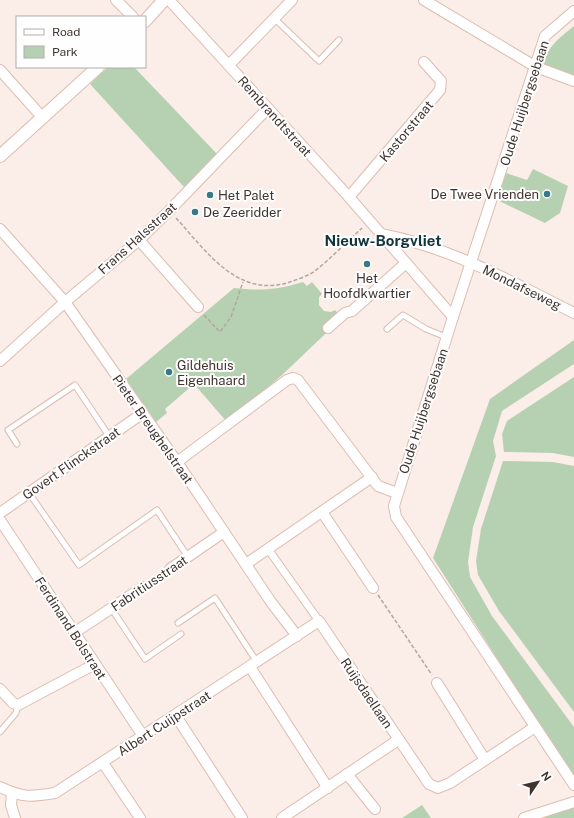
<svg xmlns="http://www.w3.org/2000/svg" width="574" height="818" viewBox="0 0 574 818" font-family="'Public Sans',sans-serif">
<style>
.green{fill:#b6d1b2}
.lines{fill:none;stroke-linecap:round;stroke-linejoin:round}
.service-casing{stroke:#ddbdb1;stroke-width:7}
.pedestrian-casing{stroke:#ddbdb1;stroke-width:9}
.minor-casing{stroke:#ddbdb1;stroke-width:12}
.tertiary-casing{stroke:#ddbdb1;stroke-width:14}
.path{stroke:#b4a7a2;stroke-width:1.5;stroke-dasharray:4 2;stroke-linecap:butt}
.service{stroke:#fff;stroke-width:5}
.pedestrian{stroke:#fff;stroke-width:7}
.minor{stroke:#fff;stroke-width:10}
.tertiary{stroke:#fff;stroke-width:12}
.poi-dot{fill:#367a8a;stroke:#fefefe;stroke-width:1.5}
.labels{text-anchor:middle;stroke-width:4;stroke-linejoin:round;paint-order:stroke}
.street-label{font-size:13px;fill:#41342f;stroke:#fefefe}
.poi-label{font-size:13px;fill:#41342f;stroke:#fefefe;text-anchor:start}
.quarter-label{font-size:15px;font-weight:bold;fill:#14343c;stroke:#fefefe}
</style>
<rect width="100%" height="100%" fill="#fbede8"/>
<g class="green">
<path d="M574,26V79L542,66C547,47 559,38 574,26Z"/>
<polygon points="108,67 134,67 217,154 184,187 90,84"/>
<polygon points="533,169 568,186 560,213 545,223 497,200 506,173 527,180"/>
<path d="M303,282L307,286L312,282L322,294L319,297V305L324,311L331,312L335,310L342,318L282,375L227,422L194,384L165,409L167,413L156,422L126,379L234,288C261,291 277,290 303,282Z"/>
<polygon points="574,340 574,364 502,411 493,441 496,456 473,527 468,562 470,577 492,616 574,727 574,779 433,558 490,399"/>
<polygon points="574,377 574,457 553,453 504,452 502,434 507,421"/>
<polygon points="503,461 553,462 574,466 574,712 499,611 478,575 476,561 481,529"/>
<polygon points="574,802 574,818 539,818"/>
<polygon points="422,805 431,818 402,818"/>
</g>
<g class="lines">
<defs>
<g id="service">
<polyline points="274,18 319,61 339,40"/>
<polyline points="387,329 403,315 426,329 446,337"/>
<polyline points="17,444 8,430 75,385 109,436"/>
<polyline points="29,493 79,565 157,510 188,557"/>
<polyline points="111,608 145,659 181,634"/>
<polyline points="178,623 215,598 257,662"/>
<polyline points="0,732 16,713 18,705"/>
</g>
<polyline id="pedestrian" points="268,549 319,621"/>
<g id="minor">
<polyline points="116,0 133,17"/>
<polyline points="169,0 349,197 453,317"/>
<polyline points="424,0 536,67 574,81"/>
<polyline points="574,11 545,36 453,317 394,506 396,517 574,785"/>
<polyline points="229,65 292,0"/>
<polyline points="0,70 42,117"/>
<polyline points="349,197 440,90 441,81 424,62"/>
<polyline points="0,229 65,302 177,462 271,602 297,636"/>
<path d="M381,234C450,247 512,282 574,313"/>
<polyline points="139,240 198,307"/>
<polyline points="328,328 345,313 352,311 406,263"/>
<polyline points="0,361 65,302 139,240 169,211 268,108"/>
<polyline points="177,462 287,380 293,378 298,380 378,486 397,493"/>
<polyline points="322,512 373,588"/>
<polyline points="0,513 143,413"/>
<polyline points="0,520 143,736"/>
<polyline points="246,564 372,477"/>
<polyline points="170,569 224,532"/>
<polyline points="74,633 143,587"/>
<polyline points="250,667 328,788"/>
<polyline points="437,683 485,760"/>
<polyline points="0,689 13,703 18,705 95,664"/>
<polyline points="176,716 242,818"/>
<polyline points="103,763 140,818"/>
<polyline points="347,774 375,809"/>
<path d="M0,787C23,798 30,797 55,793L319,621L429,784L438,788L450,783L535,727"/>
<polyline points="12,793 11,805 15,818"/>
<polyline points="282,818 398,740"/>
<polyline points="524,818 574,802"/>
</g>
<g id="tertiary">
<polyline points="145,21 164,0"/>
<polyline points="0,156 98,67"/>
</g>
</defs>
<use href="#service" class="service-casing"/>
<use href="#pedestrian" class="pedestrian-casing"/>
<use href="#minor" class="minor-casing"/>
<use href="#tertiary" class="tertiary-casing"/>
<g class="path">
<path d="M176,218C207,252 238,299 290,282C298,279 308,276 315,271C331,258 347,242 362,228"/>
<polyline points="204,315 220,332 231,317 243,282"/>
<polyline points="151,582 163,574"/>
<polyline points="378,595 432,675"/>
</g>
<use href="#service" class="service"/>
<use href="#pedestrian" class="pedestrian"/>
<use href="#minor" class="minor"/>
<use href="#tertiary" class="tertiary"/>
</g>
<g class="poi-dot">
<circle cx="547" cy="194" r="4"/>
<circle cx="210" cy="195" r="4"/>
<circle cx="195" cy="212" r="4"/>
<circle cx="367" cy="264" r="4"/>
<circle cx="169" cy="372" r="4"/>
</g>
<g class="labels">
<g class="street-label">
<text transform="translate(524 103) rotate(-72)" y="5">Oude Huijbergsebaan</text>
<text transform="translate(275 116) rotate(48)" y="5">Rembrandtstraat</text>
<text transform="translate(406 131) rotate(-50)" y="5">Kastorstraat</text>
<text transform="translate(137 238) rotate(-42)" y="5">Frans Halsstraat</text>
<text transform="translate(522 287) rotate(26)" y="5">Mondafseweg</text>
<text transform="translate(423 411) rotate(-72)" y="5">Oude Huijbergsebaan</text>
<text transform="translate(153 429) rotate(55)" y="5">Pieter Breughelstraat</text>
<text transform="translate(71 463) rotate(-35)" y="5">Govert Flinckstraat</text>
<text transform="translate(149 583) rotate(-34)" y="5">Fabritiusstraat</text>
<text transform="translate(71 628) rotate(57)" y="5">Ferdinand Bolstraat</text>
<text transform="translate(367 693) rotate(56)" y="5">Ruijsdaellaan</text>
<text transform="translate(164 723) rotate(-33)" y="5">Albert Cuijpstraat</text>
</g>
<g class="poi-label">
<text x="539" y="199" text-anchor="end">De Twee Vrienden</text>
<text x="218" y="200">Het Palet</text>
<text x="203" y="217">De Zeeridder</text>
<text x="367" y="283" text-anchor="middle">Het<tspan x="367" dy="15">Hoofdkwartier</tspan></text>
<text x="177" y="370">Gildehuis<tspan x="177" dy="15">Eigenhaard</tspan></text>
</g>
<g class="quarter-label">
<text x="383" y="246">Nieuw-Borgvliet</text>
</g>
</g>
<rect x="16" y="16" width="130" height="52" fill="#fefefe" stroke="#b2adab"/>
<rect x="24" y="29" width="20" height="6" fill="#ffffff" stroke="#b2adab"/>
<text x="52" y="36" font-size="12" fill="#41342f">Road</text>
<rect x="24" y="46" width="20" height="12" fill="#b6d1b2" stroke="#b2adab"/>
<text x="52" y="56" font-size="12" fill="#41342f">Park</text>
<g transform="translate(538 782) rotate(55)" stroke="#fefefe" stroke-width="3" paint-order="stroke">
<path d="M0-3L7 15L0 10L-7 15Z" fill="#41342f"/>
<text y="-6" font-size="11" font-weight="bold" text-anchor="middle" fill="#41342f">N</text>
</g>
</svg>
